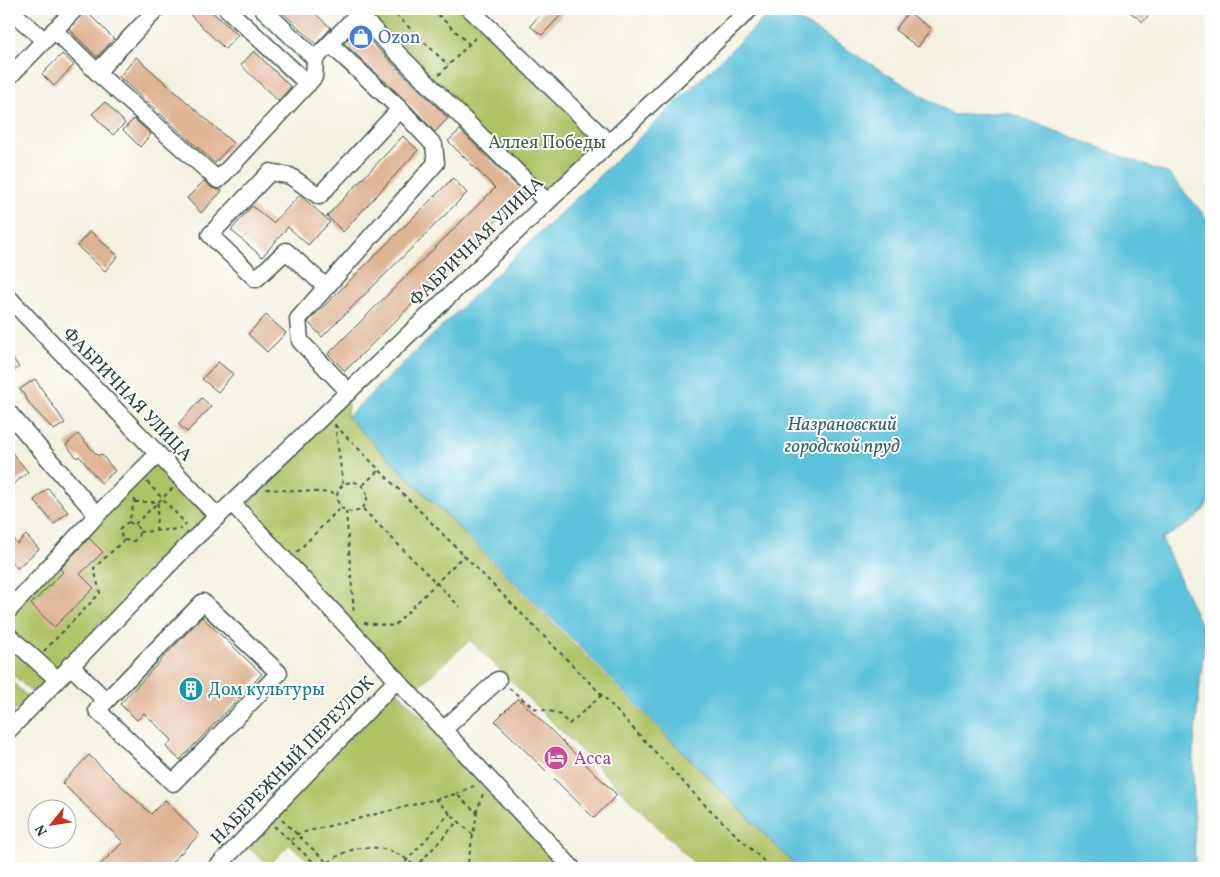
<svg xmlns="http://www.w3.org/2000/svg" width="1220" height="877" viewBox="0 0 1220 877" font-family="Vollkorn,serif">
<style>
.green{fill:#b1c265;stroke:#68804c}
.water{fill:#5dc2db;stroke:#3e8088}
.building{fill:#dfb494}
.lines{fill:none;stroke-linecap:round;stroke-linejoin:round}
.minor-casing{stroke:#3f584e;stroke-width:19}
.path{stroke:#3f584e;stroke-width:2;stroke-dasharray:4 4;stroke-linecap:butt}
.minor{stroke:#fff;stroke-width:16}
.labels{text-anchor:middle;stroke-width:4;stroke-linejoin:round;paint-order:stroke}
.shop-label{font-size:18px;fill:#366cbe;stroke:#fff;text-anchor:start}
.park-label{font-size:18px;fill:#445e40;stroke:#fff}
.street-label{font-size:18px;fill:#1f3d34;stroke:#fff}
.culture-label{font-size:18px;fill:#0d838f;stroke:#fff;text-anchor:start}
.hotel-label{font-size:18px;fill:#b23c85;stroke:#fff;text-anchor:start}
.water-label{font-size:19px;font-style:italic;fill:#326566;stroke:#fff}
</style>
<rect width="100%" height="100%" fill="#fff"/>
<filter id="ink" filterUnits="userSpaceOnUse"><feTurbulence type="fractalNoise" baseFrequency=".02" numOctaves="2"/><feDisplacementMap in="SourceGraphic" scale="10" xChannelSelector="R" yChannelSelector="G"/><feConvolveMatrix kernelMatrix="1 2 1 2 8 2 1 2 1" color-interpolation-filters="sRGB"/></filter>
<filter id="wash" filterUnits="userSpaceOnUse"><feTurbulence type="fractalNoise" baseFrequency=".0096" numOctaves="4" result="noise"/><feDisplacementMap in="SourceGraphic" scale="20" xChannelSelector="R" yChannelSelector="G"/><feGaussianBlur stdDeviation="1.12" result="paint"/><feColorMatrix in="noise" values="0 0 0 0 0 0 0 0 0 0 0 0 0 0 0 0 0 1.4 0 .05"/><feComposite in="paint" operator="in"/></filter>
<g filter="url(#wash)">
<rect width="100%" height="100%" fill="#f4f1e0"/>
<g class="green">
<polygon points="353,9 470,9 609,143 546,201"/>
<polygon points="349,392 347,417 798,868 699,868 470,640 410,694 232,503"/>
<polygon points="158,454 218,517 34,694 9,671 9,610"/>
<polygon points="9,679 28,697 9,718"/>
<polygon points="395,689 564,868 316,868 290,844 269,865 244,844"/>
</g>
<path class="water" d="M774,9H781L954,115L1006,112L1169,174L1211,223V494C1204,520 1182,527 1162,539L1205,635L1193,753L1195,868H798L573,640L347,417Z"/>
<g id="blocks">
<g class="building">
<polygon points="192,9 209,9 238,35 225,49 188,13"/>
<polygon points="279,9 310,9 331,28 316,44"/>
<polygon points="545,9 567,9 542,35 530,26"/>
<polygon points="1126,9 1153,9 1143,22"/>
<polygon points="85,10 114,39 97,57 69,29"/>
<polygon points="908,12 931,29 918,47 895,30"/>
<polygon points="358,29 448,118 435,132 407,102 344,43"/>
<polygon points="254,51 291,87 278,101 241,65"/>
<polygon points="62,54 74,65 54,86 42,74"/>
<polygon points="136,57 233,143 215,163 119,77"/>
<polygon points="105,102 125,123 113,135 92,114"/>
<polygon points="134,119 151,134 140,147 123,130"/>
<polygon points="460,130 524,193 345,371 328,354 495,188 448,141"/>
<polygon points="403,136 418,150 343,232 327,216"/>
<polygon points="453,178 467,193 322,337 308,322"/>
<polygon points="204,181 212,188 222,191 201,213 187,198"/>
<polygon points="300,195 330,222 308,245 288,227 262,257 231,230 252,206 273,223"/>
<polygon points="90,231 118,256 105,271 77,246"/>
<polygon points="266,315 286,333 267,352 248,334"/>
<polygon points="9,353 19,367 9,375"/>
<polygon points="218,362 233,374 218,392 202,379"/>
<polygon points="35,379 65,423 54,430 31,406 20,389"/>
<polygon points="202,398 211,407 187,432 178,424"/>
<polygon points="78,434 98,456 101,454 115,471 101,483 79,456 77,458 66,445"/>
<polygon points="9,449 28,472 9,488"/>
<polygon points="48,488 68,512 54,524 34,500"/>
<polygon points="9,534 17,544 26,535 39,549 17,568 9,559"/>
<polygon points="89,538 103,552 80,574 94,588 54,627 31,604 63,572 60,569"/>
<polygon points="202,617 262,674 180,760 166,747 172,740 144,713 137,720 120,704"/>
<polygon points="518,698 617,795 594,818 495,721"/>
<polygon points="89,755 151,814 165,800 199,835 166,868 97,868 123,842 62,783"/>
</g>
</g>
</g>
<g filter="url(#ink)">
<use href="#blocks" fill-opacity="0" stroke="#3f584e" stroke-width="1"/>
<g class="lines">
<defs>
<g id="minor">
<polyline points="9,9 44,40"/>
<polyline points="227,9 308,84"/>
<polyline points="263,9 315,59"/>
<polyline points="353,9 546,201"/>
<polyline points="470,9 609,143"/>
<polyline points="54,30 103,78 218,180 314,77 315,59 358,14"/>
<polyline points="330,44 400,109 434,145 436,163 298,319 300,341 349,392"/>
<polyline points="97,72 157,9"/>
<polyline points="9,77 75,9"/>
<polyline points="326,287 286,251 256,279 210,235 270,172 290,176 319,196 400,109"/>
<polyline points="9,298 218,517"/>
<polyline points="9,413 97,515"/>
<polyline points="232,503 572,868"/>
<polyline points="9,610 97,515 158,454"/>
<polyline points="9,636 57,679"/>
<polyline points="70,665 106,701 203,602 279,673 173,783 97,710 106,701"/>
<polyline points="9,730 193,540 750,9"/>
<polyline points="443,730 498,680"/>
<polyline points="216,868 397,680"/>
</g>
</defs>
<use href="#minor" class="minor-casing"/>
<g class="path">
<polyline points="390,9 448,65"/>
<polyline points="432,9 469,44"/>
<polyline points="439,75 477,36"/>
<polyline points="335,424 343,484"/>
<polyline points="335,425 602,695 702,802 771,868"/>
<circle cx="352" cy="497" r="15"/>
<polyline points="147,482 186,524 182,529"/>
<polyline points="363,485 379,470"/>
<polyline points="266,489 336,493"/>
<polyline points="135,502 158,502 156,531"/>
<polyline points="363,509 460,607"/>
<polyline points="346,511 354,614"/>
<path d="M129,522L137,526C141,533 139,539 131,542L122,539L120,530L123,525L129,522L136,495"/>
<polyline points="135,524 173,488"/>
<polyline points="139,532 182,529"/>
<polyline points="297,552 341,507"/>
<polyline points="364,623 394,626 464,555"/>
<polyline points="44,651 100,593 94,568 124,540"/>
<polyline points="509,688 534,708 558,713 569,724 602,695"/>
<polyline points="456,794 476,785"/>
<polyline points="435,799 473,835"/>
<polyline points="476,813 483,794"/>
<polyline points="282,820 333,868"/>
<polyline points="274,826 320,868"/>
<polyline points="291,841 297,834 456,794 477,813 467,868"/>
<path d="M323,868C348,841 391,840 416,868"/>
<polyline points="400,868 450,813"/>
<polyline points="415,868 458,821"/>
</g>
<use href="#minor" class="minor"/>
</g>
</g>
<defs>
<symbol id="shop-disc" viewBox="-11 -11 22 22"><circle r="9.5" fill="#3f7fe0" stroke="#fff"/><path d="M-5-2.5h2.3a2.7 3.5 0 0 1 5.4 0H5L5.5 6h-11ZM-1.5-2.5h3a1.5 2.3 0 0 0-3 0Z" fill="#fff"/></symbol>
<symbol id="building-disc" viewBox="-11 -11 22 22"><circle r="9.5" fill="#0f9aa8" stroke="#fff"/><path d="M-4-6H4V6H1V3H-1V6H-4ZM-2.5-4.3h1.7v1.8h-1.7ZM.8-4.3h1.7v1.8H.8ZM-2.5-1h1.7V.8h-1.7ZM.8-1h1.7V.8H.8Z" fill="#fff"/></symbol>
<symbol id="hotel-disc" viewBox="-11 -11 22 22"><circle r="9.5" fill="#d1479c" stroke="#fff"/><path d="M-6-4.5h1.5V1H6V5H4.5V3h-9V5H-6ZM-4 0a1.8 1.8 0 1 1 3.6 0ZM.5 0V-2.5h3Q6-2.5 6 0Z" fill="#fff"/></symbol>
</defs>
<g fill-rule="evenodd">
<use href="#shop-disc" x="347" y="23" width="28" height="28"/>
<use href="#building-disc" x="177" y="675" width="28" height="28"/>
<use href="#hotel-disc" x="542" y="744" width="28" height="28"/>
</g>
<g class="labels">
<g class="shop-label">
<text x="378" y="43">Ozon</text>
</g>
<g class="park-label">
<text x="547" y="148">Аллея Победы</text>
</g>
<g class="street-label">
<text transform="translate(476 241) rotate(-44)" y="6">ФАБРИЧНАЯ УЛИЦА</text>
<text transform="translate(128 394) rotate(46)" y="6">ФАБРИЧНАЯ УЛИЦА</text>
<text transform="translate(292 760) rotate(-46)" y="6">НАБЕРЕЖНЫЙ ПЕРЕУЛОК</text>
</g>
<g class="culture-label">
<text x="208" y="695">Дом культуры</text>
</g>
<g class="hotel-label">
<text x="574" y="764">Асса</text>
</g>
<g class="water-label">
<text x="842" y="430">Назрановский<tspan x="842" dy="22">городской пруд</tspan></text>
</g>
</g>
<rect width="1220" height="877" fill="none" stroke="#fff" stroke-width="30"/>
<g transform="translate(52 824) rotate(240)"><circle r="24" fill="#ffffff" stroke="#a5b1ae"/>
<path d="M0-4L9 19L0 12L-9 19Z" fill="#c8321e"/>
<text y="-8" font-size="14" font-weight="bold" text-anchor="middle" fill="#1f3d34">N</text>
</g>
</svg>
